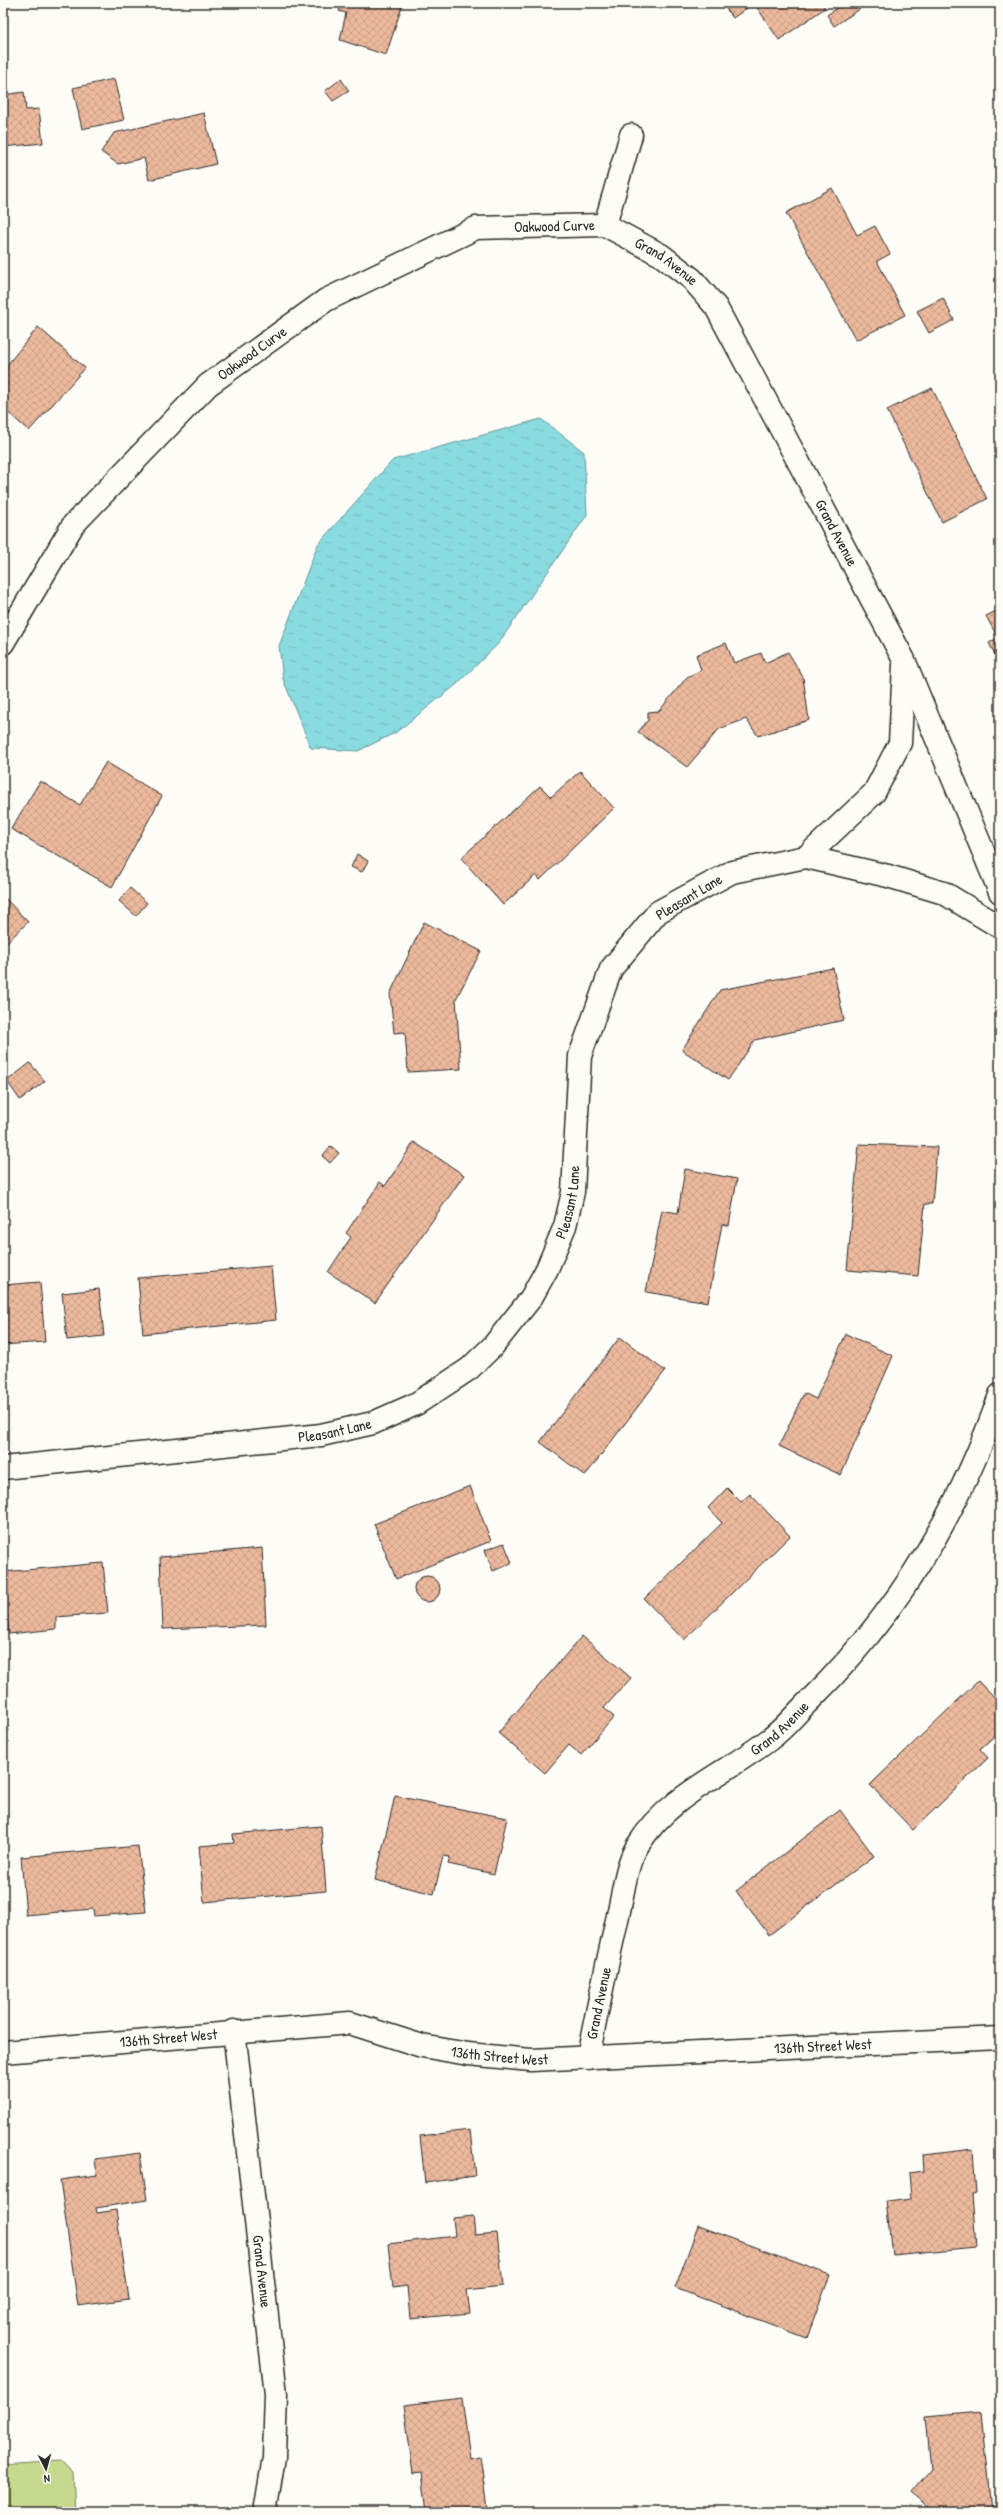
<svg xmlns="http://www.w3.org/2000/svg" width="1003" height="2515" viewBox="0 0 1003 2515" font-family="'Patrick Hand',sans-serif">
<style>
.green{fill:#c7d98d;stroke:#79825c}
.water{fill:url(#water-ripples);stroke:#639598}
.building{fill:url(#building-cross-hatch);stroke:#2b2b2b}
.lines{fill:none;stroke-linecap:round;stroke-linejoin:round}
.minor-casing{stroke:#2b2b2b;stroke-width:25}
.minor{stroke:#fdfcf7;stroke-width:22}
.labels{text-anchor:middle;stroke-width:3;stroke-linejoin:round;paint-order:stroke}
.street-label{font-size:15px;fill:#2b2b2b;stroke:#fdfcf7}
</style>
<defs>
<pattern id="water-ripples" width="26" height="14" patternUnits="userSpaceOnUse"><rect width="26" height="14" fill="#89dbe0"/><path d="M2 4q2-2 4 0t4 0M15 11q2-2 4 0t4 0" fill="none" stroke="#76bcc0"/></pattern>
<pattern id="building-cross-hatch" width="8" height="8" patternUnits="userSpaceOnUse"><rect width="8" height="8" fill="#ecb99d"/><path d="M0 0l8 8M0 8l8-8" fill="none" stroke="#cb9f87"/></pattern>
</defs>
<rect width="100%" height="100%" fill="#fdfcf7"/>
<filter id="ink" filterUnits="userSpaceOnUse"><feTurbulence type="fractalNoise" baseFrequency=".025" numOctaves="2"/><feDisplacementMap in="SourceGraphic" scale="8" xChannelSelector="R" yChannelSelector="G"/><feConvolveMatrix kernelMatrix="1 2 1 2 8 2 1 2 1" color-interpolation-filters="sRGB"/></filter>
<g filter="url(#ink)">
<polygon class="green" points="61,2461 73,2473 75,2512 3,2512 3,2465"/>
<polygon class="water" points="541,419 584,452 587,515 498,644 456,685 395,733 358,751 311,748 283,679 279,646 318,544 393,460"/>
<g class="building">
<polygon points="342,3 403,3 386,55 340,40 346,13 339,11"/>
<polygon points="722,3 822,3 825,8 779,40 754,3 733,18"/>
<polygon points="844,3 855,3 860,9 834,26 827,15"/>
<polygon points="114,79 124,120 82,129 73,88"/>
<polygon points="341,79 349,91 333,101 325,91"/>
<polygon points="24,92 26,110 39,109 43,143 3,147 3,95"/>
<polygon points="204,113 216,164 149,180 144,158 118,164 101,152 114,133"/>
<polygon points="832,188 857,235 875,226 890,254 877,261 905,315 856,340 786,213"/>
<polygon points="943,298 954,320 929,333 917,311"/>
<polygon points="38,327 85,368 29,431 3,408 3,370"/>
<polygon points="932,388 987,499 942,522 887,410"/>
<polygon points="1000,609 1000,664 989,643 998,638 986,616"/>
<polygon points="726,643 734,663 761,653 765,663 788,652 803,677 809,720 758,736 746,719 719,729 687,767 638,732 648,720 648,712 659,711 687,677 701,670 696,655"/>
<polygon points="106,762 162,796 112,887 11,829 40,781 80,805"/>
<polygon points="580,771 614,808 540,880 536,875 503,905 461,858 540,786 551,797"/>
<polygon points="357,854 368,861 362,872 351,867"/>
<polygon points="130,888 147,903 136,916 119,901"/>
<polygon points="3,896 28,922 3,946"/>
<polygon points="424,922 481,951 456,999 461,1069 408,1072 405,1032 394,1033 390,994"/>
<polygon points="833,968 844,1020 755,1040 728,1080 682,1050 720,990"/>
<polygon points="30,1063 45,1081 20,1100 7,1081"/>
<polygon points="414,1142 464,1175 375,1303 328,1272 351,1237 346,1233 380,1182 385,1186"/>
<polygon points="859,1144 937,1147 932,1204 925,1204 918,1276 847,1270"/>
<polygon points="331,1146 339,1153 330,1163 322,1156"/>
<polygon points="685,1169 737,1179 729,1226 722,1224 708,1302 646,1292 662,1210 678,1213"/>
<polygon points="271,1266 276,1320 143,1334 138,1278"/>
<polygon points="40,1282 45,1342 3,1345 3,1285"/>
<polygon points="99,1289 104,1336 67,1340 62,1293"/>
<polygon points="846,1334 893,1356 841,1475 779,1446 804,1393 816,1399"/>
<polygon points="620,1337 665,1371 585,1476 540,1442"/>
<polygon points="470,1486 491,1541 396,1579 374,1524"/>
<polygon points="727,1488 741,1502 750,1494 790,1536 684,1640 644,1599 722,1523 708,1508"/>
<polygon points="504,1543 512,1563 493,1571 485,1550"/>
<polygon points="262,1548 266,1625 163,1629 160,1557"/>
<polygon points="103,1563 108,1613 56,1617 56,1629 9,1634 3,1572"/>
<circle cx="427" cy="1589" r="13"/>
<polygon points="582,1636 631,1678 604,1708 614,1717 581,1755 569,1745 545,1773 498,1733"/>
<polygon points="978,1681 1000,1704 1000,1731 980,1749 988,1758 913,1830 870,1785"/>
<polygon points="395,1796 507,1818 494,1874 448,1864 450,1857 443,1856 434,1894 375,1880"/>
<polygon points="840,1810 874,1856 769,1935 736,1891"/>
<polygon points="321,1826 326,1891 204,1902 199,1846 234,1843 233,1834"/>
<polygon points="138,1846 146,1912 94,1916 93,1909 26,1915 21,1857"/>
<polygon points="470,2130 475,2176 425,2183 420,2136"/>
<polygon points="973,2149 976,2194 972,2195 976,2247 892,2255 886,2201 911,2198 909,2173 924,2171 923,2155"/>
<polygon points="140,2153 147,2200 96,2208 97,2213 116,2210 129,2299 78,2306 60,2180 97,2175 95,2159"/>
<polygon points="473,2216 475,2235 497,2233 503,2286 467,2290 470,2313 410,2319 407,2286 393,2288 388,2244 455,2236 453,2218"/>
<polygon points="698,2226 830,2275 807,2338 675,2288"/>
<polygon points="462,2398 470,2458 480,2456 487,2508 481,2508 482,2512 427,2512 422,2472 413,2473 404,2405"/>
<polygon points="982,2412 992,2512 934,2512 911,2493 931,2469 926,2417"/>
</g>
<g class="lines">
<defs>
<g id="minor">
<polyline points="605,225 631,135"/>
<path id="s1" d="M3,643L73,525L208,385L326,300L476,228L605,225L661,255L692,279L716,307L904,660L1000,892"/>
<polyline points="806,857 874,793 900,743 904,665"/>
<path id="s2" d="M3,1468L321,1435L373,1423L416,1404L469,1369L493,1346L531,1298L547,1269L565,1226L573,1192L580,1056L611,969L658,912L732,872L806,857L888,876L944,893L1000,927"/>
<path id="s3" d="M234,2031L276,2394L274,2457L265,2512"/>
<path id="s4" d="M3,2052L350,2023L422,2046L468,2054L531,2060L1000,2038"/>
<path id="s5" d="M588,2058C597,2009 608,1960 619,1911C624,1889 626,1864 638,1845C670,1794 724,1775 770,1739C785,1728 797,1712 811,1699C897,1614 960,1510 1000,1395"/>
</g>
</defs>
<use href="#minor" class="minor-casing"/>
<use href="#minor" class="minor"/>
</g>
</g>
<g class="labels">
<g class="street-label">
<text dy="5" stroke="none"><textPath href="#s1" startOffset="722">Oakwood Curve</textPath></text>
<text dy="5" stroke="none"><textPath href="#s1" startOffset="844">Grand Avenue</textPath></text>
<text dy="5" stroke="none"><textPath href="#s1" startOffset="386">Oakwood Curve</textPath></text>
<text dy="5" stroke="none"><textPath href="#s1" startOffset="1168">Grand Avenue</textPath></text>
<text transform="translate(689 897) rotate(-31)" y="5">Pleasant Lane</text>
<text dy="5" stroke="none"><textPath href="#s2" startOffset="682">Pleasant Lane</textPath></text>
<text dy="5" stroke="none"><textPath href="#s2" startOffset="334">Pleasant Lane</textPath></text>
<text dy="5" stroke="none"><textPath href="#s5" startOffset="404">Grand Avenue</textPath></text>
<text dy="5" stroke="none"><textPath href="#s5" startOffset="56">Grand Avenue</textPath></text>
<text dy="5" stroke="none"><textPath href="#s4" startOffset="166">136th Street West</textPath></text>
<text dy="5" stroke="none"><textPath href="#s4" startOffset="826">136th Street West</textPath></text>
<text dy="5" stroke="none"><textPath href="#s4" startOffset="502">136th Street West</textPath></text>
<text dy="5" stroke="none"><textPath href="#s3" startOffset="242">Grand Avenue</textPath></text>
</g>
</g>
<rect width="1003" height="2515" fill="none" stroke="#fdfcf7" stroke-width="16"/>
<rect x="8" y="8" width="987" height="2499" fill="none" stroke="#2b2b2b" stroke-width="1.5" filter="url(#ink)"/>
<g transform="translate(46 2469) rotate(174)" stroke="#fdfcf7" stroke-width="3" paint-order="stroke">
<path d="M0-3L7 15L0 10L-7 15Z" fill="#2b2b2b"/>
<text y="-6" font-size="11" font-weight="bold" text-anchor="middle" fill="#2b2b2b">N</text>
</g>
</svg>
